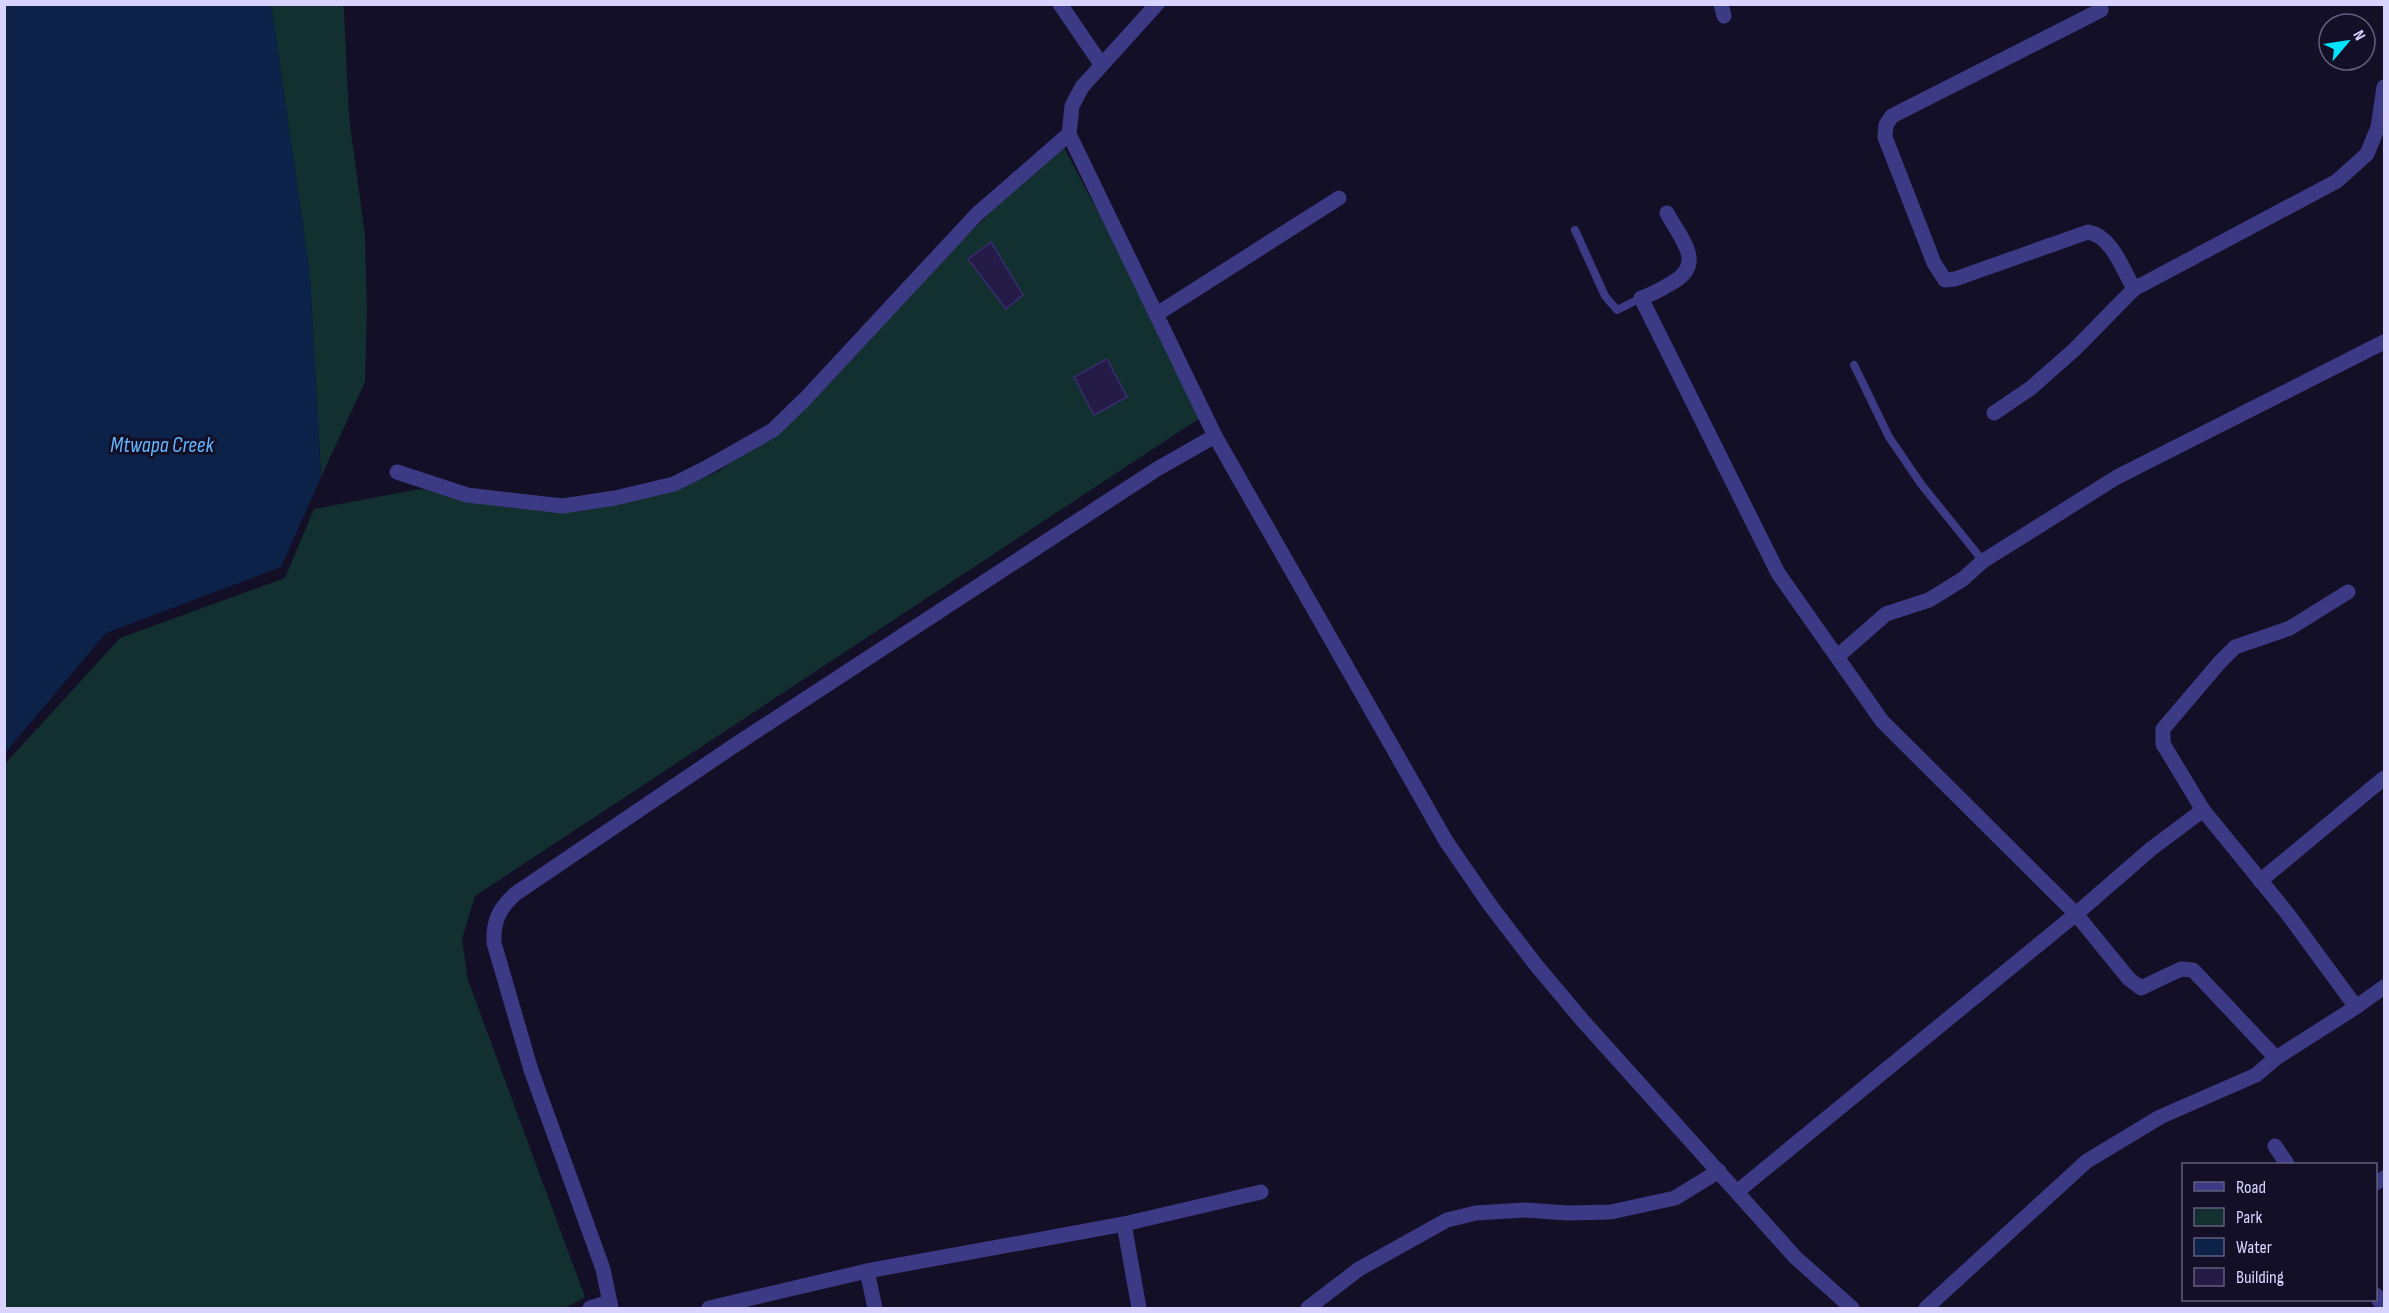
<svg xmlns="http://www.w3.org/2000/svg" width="2389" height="1313" viewBox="0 0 2389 1313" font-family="'Sofia Sans Condensed',sans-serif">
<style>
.green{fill:#12302f}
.water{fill:#0c2248}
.building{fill:#241b47;stroke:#3b2d73;stroke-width:1.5}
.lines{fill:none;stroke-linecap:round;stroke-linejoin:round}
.lane{stroke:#3d3a85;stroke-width:8}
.street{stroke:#3d3a85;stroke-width:15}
.labels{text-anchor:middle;stroke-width:6;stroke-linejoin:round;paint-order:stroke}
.water-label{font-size:22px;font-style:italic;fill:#62b6ff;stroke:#130f26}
</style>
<rect width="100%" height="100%" fill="#130f26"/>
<g class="green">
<polygon points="269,5 343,5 344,10 349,117 365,236 367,309 365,382 321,477 310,275 272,10"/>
<polygon points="1062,144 1206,414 475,896 462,939 468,980 585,1297 565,1308 5,1308 4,765 120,638 285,578 314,509 420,489 512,508 670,492 717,472 791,422 970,232"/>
</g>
<polygon class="water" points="5,4 269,5 272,10 310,275 321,477 281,567 106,633 5,753"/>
<g class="building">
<polygon points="991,242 1023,295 1006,309 968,259"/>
<polygon points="1107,359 1127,397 1094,415 1074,377"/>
</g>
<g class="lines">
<g class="lane">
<polyline points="1575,230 1605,296 1617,310 1641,298"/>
<polyline points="1854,365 1889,437 1921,484 1983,561"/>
</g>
<g class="street">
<polyline points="1060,4 1101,64"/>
<polyline points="1157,4 1082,87 1072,106 1069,134 1215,436 1446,841 1490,905 1536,965 1583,1021 1795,1257 1852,1308"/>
<polyline points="1721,4 1724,16"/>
<path d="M2101,10L1892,116L1886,125L1885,137L1934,263L1945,280L1955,279L2088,232C2112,236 2123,270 2134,289"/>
<path d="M1667,213C1680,238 1705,262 1675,281C1663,288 1654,294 1641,298L1778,573L1882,721L2076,914L2129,979L2141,988L2181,969L2193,970L2276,1058"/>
<polyline points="1157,314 1339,198"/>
<polyline points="1994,413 2031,388 2074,350 2134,289 2337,181 2367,154 2378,127 2384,87"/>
<polyline points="397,472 467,495 563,506 615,498 674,484 706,468 773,430 805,399 977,214 1069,134"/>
<polyline points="1838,656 1886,614 1929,600 1963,579 1983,561 2117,477 2384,342"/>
<polyline points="2203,810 2287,913 2356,1007 2384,987"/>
<polyline points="2260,881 2384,778"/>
<polyline points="2275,1146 2287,1164"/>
<polyline points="2376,1183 2384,1178"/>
<polyline points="1738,1191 2076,914 2151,849 2203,810 2163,744 2163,729 2220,662 2235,647 2290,628 2348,592"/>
<polyline points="1124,1224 1139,1308"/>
<polyline points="867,1271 875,1308"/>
<polyline points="2376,1295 2384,1308"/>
<polyline points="590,1308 610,1302"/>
<path d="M611,1308L603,1269L531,1070L494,943C493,921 499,909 515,894L735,745L1157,469L1215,436"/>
<polyline points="709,1308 867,1271 1124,1224 1261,1192"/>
<polyline points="1308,1308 1359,1269 1447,1220 1476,1213 1525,1210 1568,1213 1611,1212 1675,1198 1719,1171"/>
<polyline points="1926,1308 2087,1161 2160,1117 2256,1075 2276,1058 2356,1007"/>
</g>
</g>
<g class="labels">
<g class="water-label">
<text x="162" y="452">Mtwapa Creek</text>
</g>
</g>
<rect width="2389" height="1313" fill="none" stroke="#d9d4ff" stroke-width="12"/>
<rect x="2182" y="1163" width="195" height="138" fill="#130f26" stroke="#625e7d" stroke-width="1.5"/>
<rect x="2194" y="1182" width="30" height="9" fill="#3d3a85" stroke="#625e7d" stroke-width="1.5"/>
<text x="2236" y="1193" font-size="18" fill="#d9d4ff">Road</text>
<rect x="2194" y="1208" width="30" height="18" fill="#12302f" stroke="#625e7d" stroke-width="1.5"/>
<text x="2236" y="1223" font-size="18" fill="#d9d4ff">Park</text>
<rect x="2194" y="1238" width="30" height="18" fill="#0c2248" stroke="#625e7d" stroke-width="1.5"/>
<text x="2236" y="1253" font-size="18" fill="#d9d4ff">Water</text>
<rect x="2194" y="1268" width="30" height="18" fill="#241b47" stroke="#625e7d" stroke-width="1.5"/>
<text x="2236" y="1283" font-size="18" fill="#d9d4ff">Building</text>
<g transform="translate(2347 42) rotate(61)"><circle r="28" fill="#130f26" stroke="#625e7d" stroke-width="1.5"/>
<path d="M0-4.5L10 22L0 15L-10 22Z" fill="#00e5ff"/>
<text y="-9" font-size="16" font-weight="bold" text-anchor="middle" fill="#d9d4ff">N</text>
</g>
</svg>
